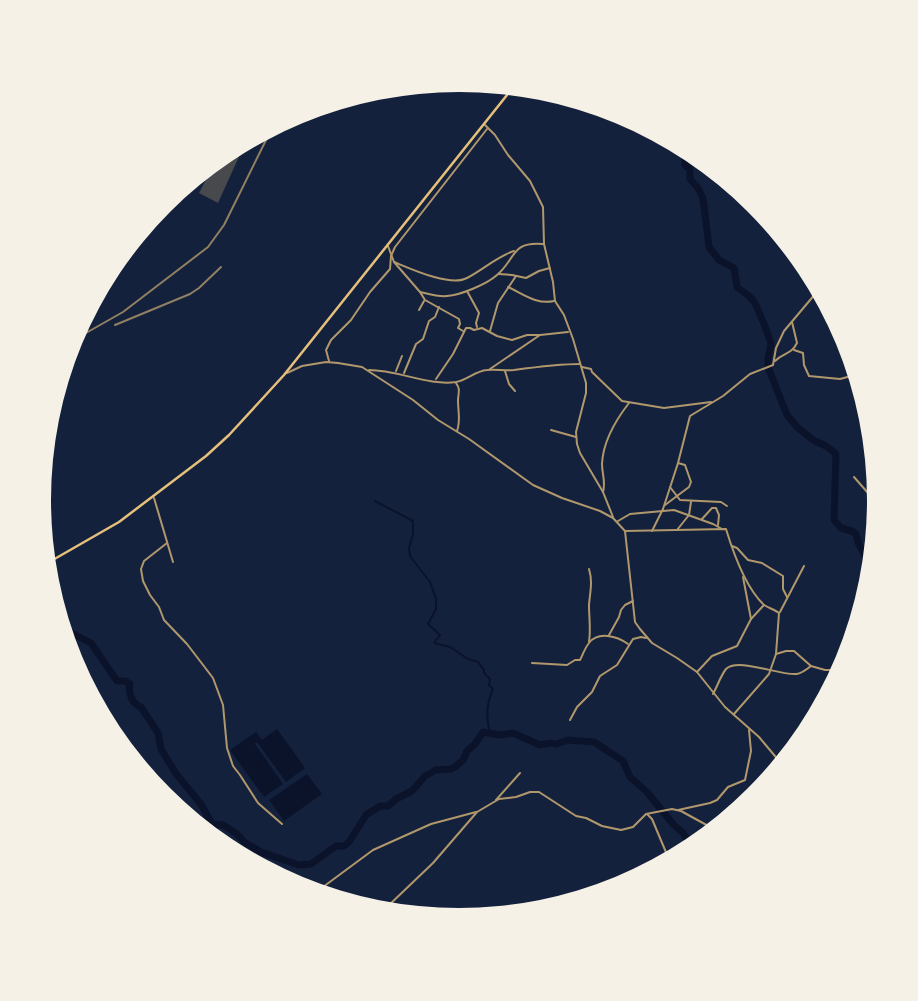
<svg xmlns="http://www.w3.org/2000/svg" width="918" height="1001" viewBox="0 0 918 1001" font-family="Arial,sans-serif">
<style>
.water{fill:#0b132b}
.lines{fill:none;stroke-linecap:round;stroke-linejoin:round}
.stream{stroke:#0b132b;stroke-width:2}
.river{stroke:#0b132b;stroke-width:7}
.building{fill:#48494c}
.minor{stroke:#b1986c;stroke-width:2}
.tertiary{stroke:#b1986c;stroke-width:2}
.trunk{stroke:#e5c07b;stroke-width:2.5}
.rail{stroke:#918062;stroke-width:2}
</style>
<rect width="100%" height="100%" fill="#14213d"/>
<g class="water">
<polygon points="277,729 305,768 286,782 257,742 255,744 283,784 264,797 230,750 256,732 262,740"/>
<polygon points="307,774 322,794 284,821 269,800"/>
</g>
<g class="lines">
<path class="stream" d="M375,501L413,521V534L409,548L410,556L430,582L436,599V609L428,624L440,635L434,643L450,647L468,659L478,662L484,670V673L490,679L489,685L493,689C486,705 486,717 490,733"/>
<g class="river">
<polyline points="685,155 685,165 690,169 690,179 698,188 703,198 709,247 719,260 734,268 737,287 750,297 755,303 766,329 771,344 768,358 768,367 787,415 797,427 813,440 826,446 836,454 834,520 841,528 852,531 856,534 859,545 868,560"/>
<polyline points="60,608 60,610"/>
<path d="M64,629L91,643L117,681H125L130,684C128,693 132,704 141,707L158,733L161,749L167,759L177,775L201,804L212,824L223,825L236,833L244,842L261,852L299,865L311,864L336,846H344L349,842L366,815L380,806H388L396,799L412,791L425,776L436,770L451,769L455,767L463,760L467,751L475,744L483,732L499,735L513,733L540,745L550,743L556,744L568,740L594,742L623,761L630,777L647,792L673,824L683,833L689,843"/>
</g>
</g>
<polygon class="building" points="242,150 218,203 199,193 211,170"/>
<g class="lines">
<g class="minor">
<polyline points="485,125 495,135 508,155 530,181 543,207 544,244 553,282 555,301 564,315 573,339 586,383 586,393 576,432 577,444 580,453 603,492 613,517"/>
<polyline points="388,246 394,262 420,292 425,300 459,319 460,324 458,328 463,331"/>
<path d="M394,262C411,269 450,287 467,278C483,270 496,257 514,251"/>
<polyline points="499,274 512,275 526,278 539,271 550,268"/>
<path d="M508,287C523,294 537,305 554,301"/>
<polyline points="467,291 479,313 476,323 477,327"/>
<path d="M420,292C429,294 438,297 447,296C461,295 487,284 497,275C516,259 511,241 543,244"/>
<polyline points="419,310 424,301"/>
<polyline points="490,331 498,303 516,276"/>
<polyline points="794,350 803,353 804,365 809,376 840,379 855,375"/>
<polyline points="329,361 326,350 331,340 351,320 370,292 390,269 391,256 395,247 487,129"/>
<path d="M775,361C784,352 791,355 797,343L792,322"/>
<polyline points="582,367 591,369 592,372 622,401 664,408 711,402"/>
<polyline points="490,369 540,335 568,332"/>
<path d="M369,370C398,370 428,386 456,382C467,380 475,371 487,370C496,369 505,371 514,370C536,367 558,364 580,364"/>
<polyline points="396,371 402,356"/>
<polyline points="505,371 509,384 515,391"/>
<polyline points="404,373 416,344 423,339 429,321 435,317 439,307"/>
<polyline points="436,379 453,354 466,328 470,328 474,330 482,328 497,336 512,340 527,335 540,335"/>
<path d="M456,383C461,390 458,393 458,401C458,412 461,420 457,431"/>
<polyline points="551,430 576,437"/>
<polyline points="854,477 868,493 877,513"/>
<polyline points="670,487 680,500 721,502 727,506"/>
<path d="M603,492C606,482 602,474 602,464C603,441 615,421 629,403"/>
<polyline points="154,498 173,562"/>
<polyline points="665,505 689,487 691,482 685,465 678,463"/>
<polyline points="702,519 712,508 716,508 719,515 718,525"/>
<polyline points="618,521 630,514 674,510 713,524 722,529"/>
<polyline points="677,530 689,515 691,502"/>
<path d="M625,531L726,529C733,552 746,588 764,605C769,608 775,610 779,613L776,654L769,674L734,714"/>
<polyline points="652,531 663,509 678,463 690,416 723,396 750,374 773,365 776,348 784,331 816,293"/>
<polyline points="167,543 144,561 141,569 143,581 150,595 159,607 164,620 187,644 213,678 223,705 227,748 233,766 240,775 258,803 282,824"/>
<polyline points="732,546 737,548 748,560 762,563 783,576 783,589 787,597"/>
<polyline points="743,577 751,619"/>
<polyline points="780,612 804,566"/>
<polyline points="609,635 619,617 621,610 625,605 633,601"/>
<path d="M589,642C591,629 589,618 589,605C590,592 593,582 589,569"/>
<polyline points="776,654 786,651 794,651 811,666 825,670 842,670"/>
<path d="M532,663L567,665L575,660H580C583,654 585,648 589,643C598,631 617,636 628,644"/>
<polyline points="697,672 712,656 737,646 751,619 764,605"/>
<path d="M713,694C717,687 721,675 726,669C738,657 780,676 797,674C802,673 806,670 811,666"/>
<polyline points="570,720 577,707 592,692 600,676 617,665 633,639 641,637 646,638"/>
<polyline points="496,800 520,773"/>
<polyline points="678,810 710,803 717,800 728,787 745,780 751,751 749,730"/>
<polyline points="647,814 652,819 668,857"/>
<polyline points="319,893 323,887 373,850 431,824 476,812"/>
<polyline points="387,907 433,863 477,812 499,799 516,797 530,792 539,792 576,816 586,818 602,826 621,830 633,827 646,814 672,809 681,811 712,828"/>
</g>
<polyline class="tertiary" points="287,373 302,366 326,362 338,363 362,367 413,400 438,420 469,439 533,485 562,498 600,511 613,518 625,531 635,622 640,629 652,643 677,658 697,672 725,707 759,737 780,762"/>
<polyline class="trunk" points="51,561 119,522 206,456 229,435 284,375 511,90"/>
<g class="rail">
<polyline points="115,325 190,294 199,288 221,267"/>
<polyline points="70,342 123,312 208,247 224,225 271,130"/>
</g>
</g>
<path d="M0 0H918V1001H0ZM51 500a408 408 0 1 1 816 0a408 408 0 1 1-816 0Z" fill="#f6f1e7" fill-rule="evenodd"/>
</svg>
